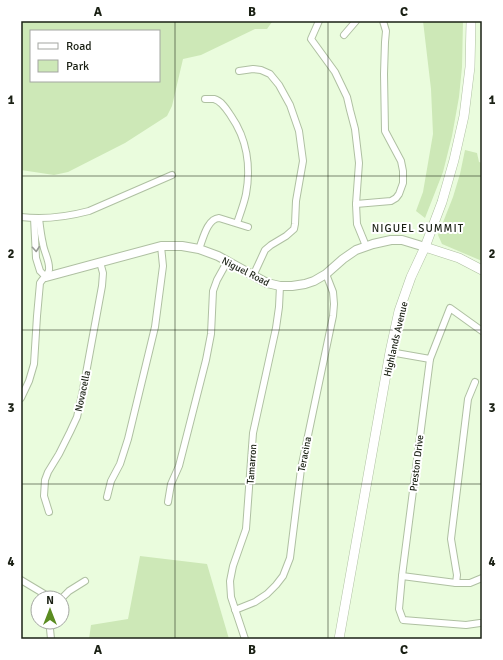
<svg xmlns="http://www.w3.org/2000/svg" width="503" height="660" viewBox="0 0 503 660" font-family="Signika,sans-serif">
<style>
.green{fill:#cde8b7;fill-rule:evenodd}
.lines{fill:none;stroke-linecap:round;stroke-linejoin:round}
.minor-casing{stroke:#afc0a2;stroke-width:8}
.tertiary-casing{stroke:#afc0a2;stroke-width:10}
.secondary-casing{stroke:#afc0a2;stroke-width:10}
.minor{stroke:#fff;stroke-width:6}
.tertiary{stroke:#fff;stroke-width:8}
.secondary{stroke:#fff;stroke-width:9}
.oneway{stroke:#989b95}
.grid{fill:none;stroke:#1a2014;stroke-width:1;stroke-opacity:0.55}
.labels{text-anchor:middle;stroke-width:4;stroke-linejoin:round;paint-order:stroke}
.street-label{font-size:10px;fill:#1a2014;stroke:#fff}
.neighbourhood-label{font-size:11px;letter-spacing:1px;fill:#1a2014;stroke:#fff}
.neatline{fill:none;stroke:#1a2014;stroke-width:1.5}
.grid-label{font-size:13px;text-anchor:middle;font-weight:bold;fill:#1a2014}
</style>
<rect width="100%" height="100%" fill="#eafcdd"/>
<g class="green">
<path d="M21,21H272V22L267,29H255L201,55L183,59L172,106L167,116L125,143L68,172L54,175L21,170ZM31,31H159V81H31Z"/>
<polygon points="423,21 463,21 462,67 459,97 452,136 443,172 425,218 416,211 423,192 433,134 431,89"/>
<polygon points="465,150 477,153 479,162 482,163 482,261 442,244 438,235 453,197 460,174"/>
<polygon points="140,556 207,564 229,639 89,639 91,625 128,619"/>
</g>
<g class="lines">
<defs>
<g id="minor">
<polyline points="319,21 311,39 335,72 347,97 350,110 355,129 359,163 356,204 357,224 366,246"/>
<polyline points="344,35 356,21"/>
<polyline points="239,71 253,69 261,70 270,74 279,85 290,105 299,131 303,161 296,201 295,224 294,229 286,236 271,245 265,250 253,276"/>
<path d="M205,99C208,99 211,99 214,99C222,101 227,110 231,116C247,139 251,167 246,194C244,204 240,214 237,223"/>
<polyline points="356,204 391,201 396,198 399,194 403,183 403,171 401,161 385,131 384,74 385,42 386,31 383,21"/>
<path d="M21,217C44,220 66,217 89,211L172,175"/>
<polyline points="34,218 36,258 40,271 46,277"/>
<path d="M199,249C203,239 207,219 219,218L248,227"/>
<polyline points="390,352 430,359"/>
<path d="M21,398L29,381L34,364L37,316L40,283C43,278 48,275 49,270C50,261 44,252 43,244C41,236 40,227 39,218"/>
<polyline points="107,497 111,481 120,464 128,439 155,327 163,266 161,246"/>
<polyline points="168,502 171,484 179,466 206,360 211,334 213,291 217,280 227,262"/>
<polyline points="49,512 44,496 45,480 48,472 59,454 70,432 77,417 82,395 102,286 103,273 100,262"/>
<polyline points="402,576 456,583 470,583 482,578"/>
<polyline points="21,580 51,598"/>
<polyline points="456,583 457,575 451,539 468,399 475,382"/>
<polyline points="62,598 69,591 85,581"/>
<polyline points="235,610 255,602 267,594 276,585 283,576 290,558 301,469 333,316 334,304 333,292 326,274"/>
<polyline points="480,623 466,625 403,620 399,609 402,576 430,359 450,308 482,331"/>
<polyline points="51,639 50,629 52,622"/>
<polyline points="245,639 231,597 230,581 233,566 246,529 253,433 276,328 279,307 280,286"/>
</g>
<polyline id="tertiary" points="46,277 161,246 182,246 199,249 218,256 267,283 280,286 292,286 305,284 314,281 326,274 343,259 356,250 373,244 391,240 402,240 425,247"/>
<g id="secondary">
<polyline points="425,247 459,258 482,270"/>
<polyline points="339,639 390,352 399,311 411,277 425,247 442,202 454,160 464,116 470,67 471,21"/>
</g>
</defs>
<use href="#minor" class="minor-casing"/>
<use href="#tertiary" class="tertiary-casing"/>
<use href="#secondary" class="secondary-casing"/>
<use href="#minor" class="minor"/>
<use href="#tertiary" class="tertiary"/>
<use href="#secondary" class="secondary"/>
</g>
<defs><path id="oneway-chevron" d="M-2-3.5L2.5 0L-2 3.5" fill="none" stroke-width="1.6" stroke-linecap="round" stroke-linejoin="round"/></defs>
<use class="oneway" href="#oneway-chevron" transform="translate(36 249) rotate(85)"/>
<path class="grid" d="M175,21V639M328,21V639M21,176H482M21,330H482M21,484H482"/>
<g class="labels">
<g class="street-label">
<text transform="translate(246 271) rotate(27)" y="4">Niguel Road</text>
<text transform="translate(395 339) rotate(-77)" y="4">Highlands Avenue</text>
<text transform="translate(82 391) rotate(-78)" y="4">Novacella</text>
<text transform="translate(304 454) rotate(-79)" y="4">Teracina</text>
<text transform="translate(416 463) rotate(-83)" y="4">Preston Drive</text>
<text transform="translate(251 464) rotate(-86)" y="4">Tamarron</text>
</g>
<g class="neighbourhood-label">
<text x="418" y="232">NIGUEL SUMMIT</text>
</g>
</g>
<rect width="503" height="660" fill="none" stroke="#ffffff" stroke-width="44"/>
<rect x="30" y="30" width="130" height="52" fill="#ffffff" stroke="#a3a6a1"/>
<rect x="38" y="43" width="20" height="6" fill="#ffffff" stroke="#a3a6a1"/>
<text x="66" y="50" font-size="12" fill="#1a2014">Road</text>
<rect x="38" y="60" width="20" height="12" fill="#cde8b7" stroke="#a3a6a1"/>
<text x="66" y="70" font-size="12" fill="#1a2014">Park</text>
<g transform="translate(50 610)"><circle r="19" fill="#ffffff" stroke="#a3a6a1"/>
<path d="M0-3L7 15L0 10L-7 15Z" fill="#5b8c22"/>
<text y="-6" font-size="11" font-weight="bold" text-anchor="middle" fill="#1a2014">N</text>
</g>
<rect x="22" y="22" width="459" height="616" class="neatline"/>
<g class="grid-label">
<text x="98" y="16">A</text>
<text x="252" y="16">B</text>
<text x="404" y="16">C</text>
<text x="11" y="104">1</text>
<text x="492" y="104">1</text>
<text x="11" y="258">2</text>
<text x="492" y="258">2</text>
<text x="11" y="412">3</text>
<text x="492" y="412">3</text>
<text x="11" y="566">4</text>
<text x="492" y="566">4</text>
<text x="98" y="654">A</text>
<text x="252" y="654">B</text>
<text x="404" y="654">C</text>
</g>
</svg>
